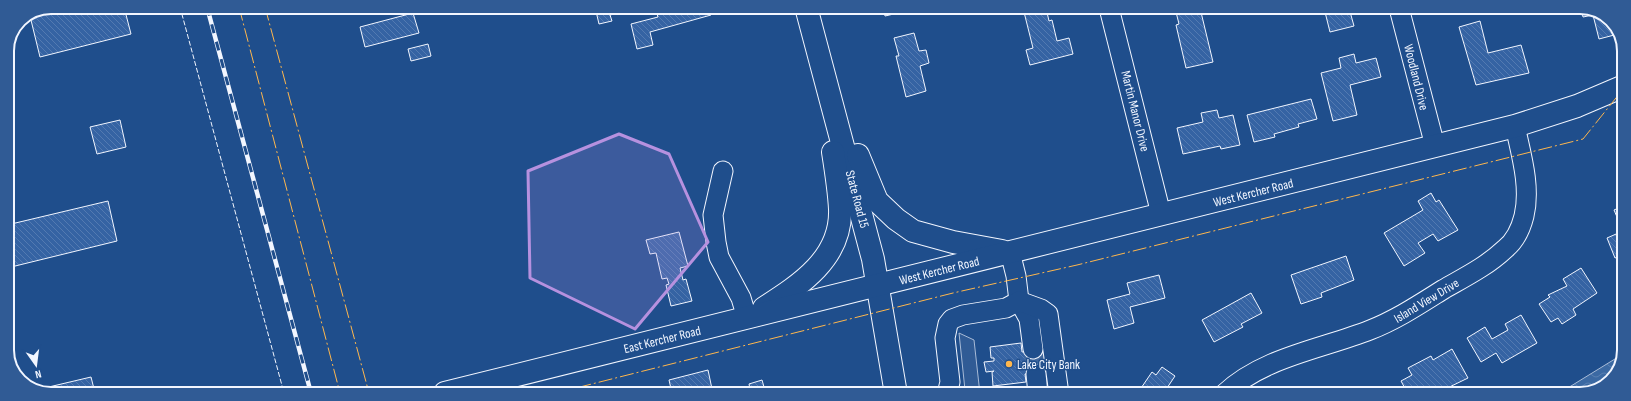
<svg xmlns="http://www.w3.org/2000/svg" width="1631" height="401" viewBox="0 0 1631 401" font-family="'Sofia Sans Condensed',sans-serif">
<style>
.parking{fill:#305b95;stroke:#a8bbd7}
.water{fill:url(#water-waves);stroke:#a8bbd7}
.building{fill:url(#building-back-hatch);stroke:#f2f6ff}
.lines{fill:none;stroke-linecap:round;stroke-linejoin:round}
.minor-tunnel{stroke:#3f679d;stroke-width:19;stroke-dasharray:19 10;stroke-linecap:butt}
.minor-casing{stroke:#f2f6ff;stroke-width:21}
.major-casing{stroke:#f2f6ff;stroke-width:24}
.minor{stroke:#1f4e8c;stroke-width:19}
.major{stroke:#1f4e8c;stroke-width:22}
.rail-casing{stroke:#f2f6ff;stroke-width:4.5}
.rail{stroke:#1f4e8c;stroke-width:3;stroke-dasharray:9;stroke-linecap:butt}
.fence{stroke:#f2f6ff;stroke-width:1;stroke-dasharray:5 2;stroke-linecap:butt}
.power{stroke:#ffb74d;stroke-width:1;stroke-dasharray:14 3 2 3;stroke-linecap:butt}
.marked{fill:#b691df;fill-opacity:0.2;stroke:#b691df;stroke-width:3;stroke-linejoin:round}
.poi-dot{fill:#ffb74d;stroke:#1f4e8c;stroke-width:1.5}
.labels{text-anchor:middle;stroke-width:3;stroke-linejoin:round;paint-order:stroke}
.street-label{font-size:13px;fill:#f2f6ff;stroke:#1f4e8c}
.poi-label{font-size:13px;fill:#f2f6ff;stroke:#1f4e8c;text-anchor:start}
.rim{fill:none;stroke:#f2f6ff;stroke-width:2}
</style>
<defs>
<pattern id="water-waves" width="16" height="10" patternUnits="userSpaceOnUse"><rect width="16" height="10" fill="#3b69a3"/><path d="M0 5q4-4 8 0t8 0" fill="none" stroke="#587fb1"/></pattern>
<pattern id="building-back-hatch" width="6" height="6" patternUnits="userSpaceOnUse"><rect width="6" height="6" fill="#3563a3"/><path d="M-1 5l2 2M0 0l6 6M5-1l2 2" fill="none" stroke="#537ab1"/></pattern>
</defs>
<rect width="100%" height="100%" fill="#1f4e8c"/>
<polygon class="parking" points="959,333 974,340 980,394 970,394 965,390"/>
<polygon class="water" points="1623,354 1623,359 1607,385 1580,394 1558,394"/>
<g class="building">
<polygon points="51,7 124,7 131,34 40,57 30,16"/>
<polygon points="595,7 630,7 630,10 610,15 612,21 599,24"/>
<polygon points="655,7 708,7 711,15 650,32 653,45 637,49 631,24 658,17"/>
<polygon points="883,7 907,8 907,11 885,16"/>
<polygon points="1023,8 1046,8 1049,21 1052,20 1057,41 1069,38 1073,54 1030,65 1026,50 1033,48"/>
<polygon points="1175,8 1200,8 1213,62 1186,68 1176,25 1179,24"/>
<polygon points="1324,8 1349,8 1354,26 1330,32"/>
<polygon points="1581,8 1589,8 1613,22 1618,34 1599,39 1593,15 1583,17"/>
<polygon points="413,13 419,33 365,47 360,27"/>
<polygon points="1480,21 1488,53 1521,45 1529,73 1476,85 1459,27"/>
<polygon points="914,33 919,51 926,50 929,63 920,66 926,91 906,97 896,56 899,56 894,38"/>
<polygon points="428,44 431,56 411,61 408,49"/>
<polygon points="1354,54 1356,63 1376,58 1381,77 1350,85 1357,115 1333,121 1321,73 1341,68 1339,58"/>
<polygon points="1311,99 1317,119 1298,124 1299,127 1274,134 1275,137 1254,142 1247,115"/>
<polygon points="1217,110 1219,118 1233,115 1240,145 1221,149 1220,146 1183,154 1177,128 1203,122 1201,113"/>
<polygon points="120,120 126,147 97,154 90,127"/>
<polygon points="1431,193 1436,202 1439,200 1458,230 1438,241 1433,234 1418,243 1425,253 1404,266 1384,233 1423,210 1418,201"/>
<polygon points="108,201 117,241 7,268 7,225"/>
<polygon points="1623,206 1623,255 1615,258 1607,238 1623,231 1614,210"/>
<polygon points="679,232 688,266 680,268 683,280 686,279 692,301 671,306 666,285 669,284 667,278 662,279 656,253 650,254 646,240"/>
<polygon points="1346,256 1354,280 1321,293 1322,297 1301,304 1291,275"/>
<polygon points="1581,268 1597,293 1573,309 1576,315 1562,324 1558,318 1551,322 1539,304 1550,297 1548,295 1567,286 1563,279"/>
<polygon points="1159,275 1165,298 1130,307 1134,323 1114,329 1107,300 1130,294 1127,283"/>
<polygon points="1251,293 1262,313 1241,324 1243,327 1214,342 1202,320"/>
<polygon points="1521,315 1537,343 1502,363 1496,353 1481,362 1467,338 1485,327 1492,339 1508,330 1505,324"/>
<polygon points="1021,343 1022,352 1048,349 1051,371 1025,374 1026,382 993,386 992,372 994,371 986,372 984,362 994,361 994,358 991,358 990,347"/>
<polygon points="1452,349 1468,378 1435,394 1408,394 1401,381 1412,375 1408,368 1431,356 1433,360"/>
<polygon points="1162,367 1175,376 1163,394 1137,394 1152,372 1156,375"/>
<polygon points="708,370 712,389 696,393 672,393 669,380"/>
<polygon points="91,377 95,393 42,393 36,390"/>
<polygon points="762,380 766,394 751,394 749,384"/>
</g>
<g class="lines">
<polyline class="minor-tunnel" points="1033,349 1036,374"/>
<defs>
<g id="minor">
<polyline points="1109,8 1161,214"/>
<polyline points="1399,8 1435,146"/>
<polyline points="723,171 713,215 716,242 719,257 741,298 747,318"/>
<polyline points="1010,252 1016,276 1019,301 1029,319 1033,349"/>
<polyline points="1036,374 1038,394"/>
<polyline points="947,394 950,382 945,338 948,324 952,319 963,315 1006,308 1019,301 1041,309 1048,314 1059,394"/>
<path d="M1224,394C1263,357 1322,349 1370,330C1396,320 1420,304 1444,289C1465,277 1487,266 1505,249C1515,241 1521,228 1524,216C1531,187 1521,154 1515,126"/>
</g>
<g id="major">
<polyline points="806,7 873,259 896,394"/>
<polyline points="858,155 877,201 896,219 913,231 953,242 1002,251"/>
<path d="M764,308C800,285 842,258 840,209C839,190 836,171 833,152"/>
<polyline points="445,393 1515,126 1577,106 1624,86"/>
</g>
</defs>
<use href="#minor" class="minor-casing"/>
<use href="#major" class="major-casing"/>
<use href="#minor" class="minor"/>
<use href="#major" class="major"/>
<defs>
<polyline id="rail" points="207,7 311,393"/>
</defs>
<use href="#rail" class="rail-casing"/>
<use href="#rail" class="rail"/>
<polyline class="fence" points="180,7 284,393"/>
<g class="power">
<polyline points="239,7 340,393"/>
<polyline points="265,7 369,393"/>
<polyline points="556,393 953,293 1077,265 1583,139 1624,88"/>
</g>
</g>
<path class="marked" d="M619,134L669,154L708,242L635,329L530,278L528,171Z"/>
<circle class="poi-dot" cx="1009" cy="364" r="4"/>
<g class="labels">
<g class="street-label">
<text transform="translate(1417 77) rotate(76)" y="5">Woodland Drive</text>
<text transform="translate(1136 111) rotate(76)" y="5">Martin Manor Drive</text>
<text transform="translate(1253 192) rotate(-14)" y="5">West Kercher Road</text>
<text transform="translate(858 199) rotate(75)" y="5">State Road 15</text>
<text transform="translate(939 270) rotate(-14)" y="5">West Kercher Road</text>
<text transform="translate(1426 300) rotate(-31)" y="5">Island View Drive</text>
<text transform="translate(662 339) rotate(-14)" y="5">East Kercher Road</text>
</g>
<g class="poi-label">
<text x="1017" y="369">Lake City Bank</text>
</g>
</g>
<path d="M0 0H1631V401H0ZM51 14H1580A37 37 0 0 1 1617 51V350A37 37 0 0 1 1580 387H51A37 37 0 0 1 14 350V51A37 37 0 0 1 51 14Z" fill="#305b95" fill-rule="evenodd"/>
<path class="rim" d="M51 14H1580A37 37 0 0 1 1617 51V350A37 37 0 0 1 1580 387H51A37 37 0 0 1 14 350V51A37 37 0 0 1 51 14Z"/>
<g transform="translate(36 365) rotate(166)" stroke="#1f4e8c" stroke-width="3" paint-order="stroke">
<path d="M0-3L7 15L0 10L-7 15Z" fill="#f2f6ff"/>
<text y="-6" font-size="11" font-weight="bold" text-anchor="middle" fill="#f2f6ff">N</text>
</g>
</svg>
